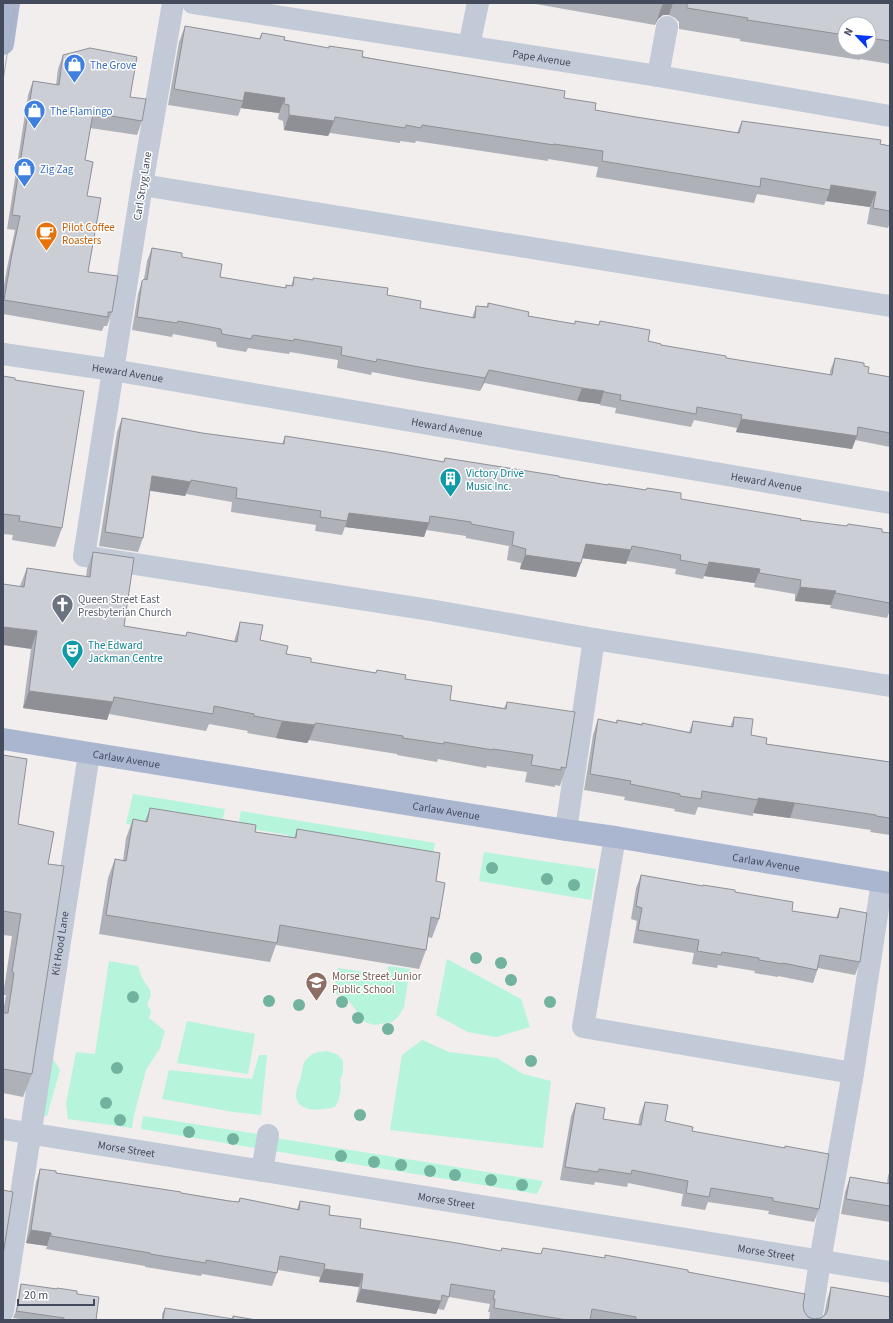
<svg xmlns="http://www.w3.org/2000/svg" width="893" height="1323" viewBox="0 0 893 1323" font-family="'Source Sans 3',sans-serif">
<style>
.green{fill:#b6f4dc}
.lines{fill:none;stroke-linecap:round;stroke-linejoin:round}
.minor{stroke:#c2c9d7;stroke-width:22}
.major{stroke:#aab5d0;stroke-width:22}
.tram{stroke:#afb1b9;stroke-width:1}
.tree{fill:#72b3a0}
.wall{fill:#afb1b8;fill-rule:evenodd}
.shaded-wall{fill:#8f9096}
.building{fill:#ccced6;stroke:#8f9096}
.labels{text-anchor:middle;stroke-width:3;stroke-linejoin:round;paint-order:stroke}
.street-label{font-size:11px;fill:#444b5d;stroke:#fff}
.shop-label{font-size:11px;fill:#366cbe;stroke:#fff;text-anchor:start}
.food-label{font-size:11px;fill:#c56008;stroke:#fff;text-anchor:start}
.culture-label{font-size:11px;fill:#0d838f;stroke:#fff;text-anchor:start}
.worship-label{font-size:11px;fill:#5b616d;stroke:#fff;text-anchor:start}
.education-label{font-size:11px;fill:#785e54;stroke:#fff;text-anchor:start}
</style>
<rect width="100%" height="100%" fill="#f1eeed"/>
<g class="green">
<polygon points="133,794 225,809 218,839 126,824"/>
<polygon points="241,811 435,843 430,871 286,847 288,835 251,829 235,842"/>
<polygon points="484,852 596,869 591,900 479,881"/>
<polygon points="447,959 521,999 530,1027 496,1037 468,1032 436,1015"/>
<polygon points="109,961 138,966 142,978 150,990 151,995 147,1004 151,1011 149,1018 165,1031 160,1048 146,1070 134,1115 132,1128 68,1119 66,1104 76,1052 95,1054"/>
<polygon points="388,966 410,969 404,1007 398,1017 392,1022 374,1025 365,1022 348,1000 334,992 338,968 387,975"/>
<polygon points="187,1021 255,1034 248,1074 177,1063"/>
<polygon points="422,1040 449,1052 497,1058 523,1074 551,1081 543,1148 390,1130 402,1055"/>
<path d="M326,1051L337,1054L343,1061V1073L340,1080L341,1088L339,1099L335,1107C323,1110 297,1114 296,1095C296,1089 299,1083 301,1077C303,1069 302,1062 309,1057C314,1052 319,1052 326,1051Z"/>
<polygon points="49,1053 60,1070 47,1116 39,1115"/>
<polygon points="259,1055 267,1055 261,1115 233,1112 162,1099 169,1070 252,1079"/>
<polygon points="143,1116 257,1134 255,1148 141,1129"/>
<polygon points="276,1138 543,1181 537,1194 274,1151"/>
</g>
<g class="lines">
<g class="minor">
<polyline points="173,3 142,185 84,556 430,610 594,639 890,686"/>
<path id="s1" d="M193,3L658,76L890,116"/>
<polyline points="469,46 478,3"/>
<polyline points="658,76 667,27"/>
<polyline points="142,185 890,306"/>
<path id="s2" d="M3,354L113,370L890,503"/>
<polyline points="566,830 594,639"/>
<polyline points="615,837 583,1027 853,1073"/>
<path id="s3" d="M3,1129L890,1272"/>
<polyline points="262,1171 268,1135"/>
<path id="s4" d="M3,1311L89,754"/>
<polyline points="811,1320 820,1261 853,1073 882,882"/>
</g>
<g class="major">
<polyline points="3,44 9,3"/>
<path id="s5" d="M3,739L566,830L615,837L890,883"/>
</g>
<g class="tram">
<polyline points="3,4 3,3"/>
<polyline points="3,81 15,3"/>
</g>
</g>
<g class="tree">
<circle cx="492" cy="868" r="6"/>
<circle cx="547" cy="879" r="6"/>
<circle cx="574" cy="885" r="6"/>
<circle cx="476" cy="958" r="6"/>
<circle cx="501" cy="963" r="6"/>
<circle cx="511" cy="980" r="6"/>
<circle cx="133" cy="997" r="6"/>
<circle cx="269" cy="1001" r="6"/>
<circle cx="342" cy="1002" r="6"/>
<circle cx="550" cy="1002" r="6"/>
<circle cx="299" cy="1005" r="6"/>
<circle cx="358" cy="1018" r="6"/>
<circle cx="388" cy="1029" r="6"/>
<circle cx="531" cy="1061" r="6"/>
<circle cx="117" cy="1068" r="6"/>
<circle cx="106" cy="1103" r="6"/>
<circle cx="360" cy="1115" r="6"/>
<circle cx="120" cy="1120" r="6"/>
<circle cx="189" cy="1132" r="6"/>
<circle cx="233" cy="1139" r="6"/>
<circle cx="341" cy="1156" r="6"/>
<circle cx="374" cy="1162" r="6"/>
<circle cx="401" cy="1165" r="6"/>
<circle cx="430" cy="1171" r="6"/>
<circle cx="455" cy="1175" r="6"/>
<circle cx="491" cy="1180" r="6"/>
<circle cx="522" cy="1185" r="6"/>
</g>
<g class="wall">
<path d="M530,3H890V64L860,59V60L740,41V39L679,29V22L675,18L669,15H663L658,19L655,25ZM845,24H869V48H845Z"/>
<polygon points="185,26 259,39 262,33 284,40 564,98 595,110 636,117 737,133 742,121 890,146 890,222 888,228 867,224 870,207 826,201 824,205 757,194 754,203 596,177 598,167 548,159 548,161 416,141 415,143 400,141 400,143 330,133 328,136 284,130 283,121 278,119 279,113 241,108 238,116 168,105 179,42"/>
<polygon points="63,55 130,97 142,121 137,135 90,128 85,160 87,196 88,272 112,312 107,326 104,326 102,331 3,314 3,291 7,268 15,230 7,229 28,95 33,81 56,85 58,69"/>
<polygon points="152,248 182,257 220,277 285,288 286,285 291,286 294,277 387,295 420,308 472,318 476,306 487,307 488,303 528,316 575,324 575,321 599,325 600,321 648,341 661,345 726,358 830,375 830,371 835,358 864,366 868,373 890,377 890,447 855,440 852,449 736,432 737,428 694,420 691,427 615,413 616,408 599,405 600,404 577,401 484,383 480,391 414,380 372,372 371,375 337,368 338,360 290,352 289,354 248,348 246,352 217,347 216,342 173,334 172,337 132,330 138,294 142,281 144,279 147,261"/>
<polygon points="3,376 15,380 62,528 55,547 12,540 13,535 3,534"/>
<polygon points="122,418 202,433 282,444 285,436 443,462 445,458 607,485 646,490 647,488 681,499 800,520 890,533 890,610 887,618 830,608 831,605 795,601 795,594 754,587 755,583 704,576 703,579 675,574 676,569 627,561 626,564 582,558 576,577 520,569 521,563 507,560 509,546 466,538 466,536 426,530 424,537 345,527 342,535 315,531 316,525 231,512 232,502 186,494 185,496 150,491 143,538 138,552 99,546 117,432"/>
<polygon points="93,552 124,626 186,636 187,632 234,641 240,622 260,640 286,654 311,662 376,673 377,670 405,679 450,700 504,708 507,702 566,768 560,786 555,785 555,787 525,782 527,772 487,766 486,768 438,759 437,762 397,755 397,754 309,740 307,743 276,738 247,733 248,731 209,724 206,731 109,714 107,720 23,708 31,649 20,586 27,568 86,577 87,569"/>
<polygon points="734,717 751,735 766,744 890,762 890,835 870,832 871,830 790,818 753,813 753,816 698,807 695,815 674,811 675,809 624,800 625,797 584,790 593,735 598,719 616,723 617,720 689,732 693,721 730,727"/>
<polygon points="3,755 18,824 48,864 32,1074 23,1097 3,1093 3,1012 6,995 3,995 12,936 3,935"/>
<polygon points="150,808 255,832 294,838 297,829 436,881 439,919 432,938 428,937 426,950 419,969 276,945 270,962 99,934 108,878 115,859 123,861 126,838 133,819 145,821"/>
<polygon points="641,875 735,892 792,911 836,918 840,908 860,962 855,975 818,968 813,983 778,976 778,977 754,973 755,971 718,965 717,968 692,964 694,953 633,943 637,921 631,919 636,888"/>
<polygon points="645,1102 665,1121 692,1131 819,1209 814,1222 768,1214 769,1211 708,1202 705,1210 681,1206 683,1194 628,1183 627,1187 595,1182 594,1185 560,1180 571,1116 576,1103 603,1119 638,1125 640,1115"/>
<polygon points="40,1169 56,1173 238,1202 240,1198 297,1209 300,1201 360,1228 501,1251 502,1248 541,1254 605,1258 605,1255 688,1272 803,1305 804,1311 808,1317 814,1319 821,1318 824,1315 827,1300 831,1287 890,1320 489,1320 490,1312 488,1312 490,1304 449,1297 444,1310 438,1309 436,1314 356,1302 359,1287 319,1282 320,1277 278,1270 272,1286 202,1274 201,1276 145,1267 145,1266 46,1249 47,1246 26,1243 36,1182"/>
<polygon points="890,1170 890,1222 841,1214 845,1192 850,1177 887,1183 888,1176"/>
<polygon points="21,1284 77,1294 96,1320 28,1320 13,1318 16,1311 19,1291"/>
<polygon points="165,1308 232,1319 233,1316 256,1320 162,1320 162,1314"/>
</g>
<g class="shaded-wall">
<polygon points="663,3 673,3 669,15 663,15 658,19 655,25"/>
<polygon points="245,92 285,98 279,113 241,108 243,101"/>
<polygon points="289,115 334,121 328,136 284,130"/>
<polygon points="831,185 876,192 870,207 826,201 830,190"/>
<polygon points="489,370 484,383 480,391 485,378"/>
<polygon points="582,388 604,391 600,404 577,401"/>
<polygon points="741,419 857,436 852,449 736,432"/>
<polygon points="152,476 191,482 185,496 147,490"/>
<polygon points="349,513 429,523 424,537 345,527 347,521"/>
<polygon points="586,544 631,550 626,564 581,558"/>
<polygon points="525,555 581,563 576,577 520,569"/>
<polygon points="709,562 760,569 755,583 704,576"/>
<polygon points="800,587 836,591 831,605 795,601"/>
<polygon points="3,627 37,631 31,649 3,645"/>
<polygon points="29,691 113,702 107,720 23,708"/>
<polygon points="282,721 316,723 309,740 307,743 276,738"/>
<polygon points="758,798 795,803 790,818 753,813 758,800"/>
<polygon points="31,1230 51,1233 47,1246 26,1243"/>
<polygon points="324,1269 363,1274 359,1287 319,1282"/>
<polygon points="361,1289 441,1301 436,1314 356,1302"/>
</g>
<g class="building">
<polygon points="687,3 890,3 890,41 869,38 869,24 845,24 845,35 747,20 748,18 687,8"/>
<polygon points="185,26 260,39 262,33 285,37 284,40 329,48 329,46 363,51 362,57 565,91 564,98 596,103 595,110 636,117 739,133 742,121 881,140 880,144 890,146 890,211 873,208 876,192 831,185 830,190 761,178 760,187 602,161 603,151 554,144 554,145 422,125 421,128 406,125 405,128 335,117 334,121 289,115 289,105 284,104 285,98 245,92 243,101 174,89"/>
<polygon points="90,48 137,57 130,97 146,99 142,121 93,113 85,160 93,162 87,196 101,198 88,272 118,276 112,312 108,312 108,317 4,300 12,254 20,216 12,215 33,81 59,85 63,55"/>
<polygon points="152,248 182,253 182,257 222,264 220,277 286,288 286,285 293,286 294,277 313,280 313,278 388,288 387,295 421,301 420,308 475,318 476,306 488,307 488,303 529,312 528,316 575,324 575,321 599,325 600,321 650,330 648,341 661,344 661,345 726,356 726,358 832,375 835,358 864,363 864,366 869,367 868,373 890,377 890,433 858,427 857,436 741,419 742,415 697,407 696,414 620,400 621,395 604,392 604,391 582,388 489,370 485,378 419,367 377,359 376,362 341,355 342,347 294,339 294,341 253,335 251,339 222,334 221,329 178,321 177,323 137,317 142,281 144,279 147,280"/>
<polygon points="3,376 15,378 15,380 84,391 62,528 19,521 20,516 3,514"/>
<polygon points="122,418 202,433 284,444 285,436 387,452 444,462 445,458 559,476 559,477 608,485 608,484 646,490 647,488 681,493 681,499 801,519 800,520 847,526 848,524 882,529 882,532 890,533 890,603 835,593 836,591 800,587 801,580 759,573 760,569 709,562 708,565 680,560 681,555 632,546 631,550 586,544 581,563 525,555 526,549 512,545 514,532 471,524 471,522 430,516 429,523 349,513 347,521 320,517 321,511 236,498 237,488 191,480 191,482 152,476 143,538 105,532"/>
<polygon points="93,552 134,558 124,626 186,636 187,632 237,642 240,622 263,625 260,640 288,646 286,654 311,658 311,662 376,673 377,670 406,675 405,679 452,686 450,700 506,709 507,702 575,712 566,768 561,767 561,770 531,765 533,755 493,749 493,750 444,742 444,744 403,738 403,736 316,723 314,725 282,721 254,716 254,714 214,706 213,714 114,697 113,702 29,691 37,631 3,627 3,584 24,587 27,568 90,577"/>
<polygon points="734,717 753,719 751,735 767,738 766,744 890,762 890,818 876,816 876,815 795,803 758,798 758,800 702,791 701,799 680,796 680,794 630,784 631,781 590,774 598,719 617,723 617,720 642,725 642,723 691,733 693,721 733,727"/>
<polygon points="3,755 27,759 18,824 54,832 48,864 64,866 32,1074 3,1069 3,1013 8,1013 14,973 12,972 21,914 3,911"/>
<polygon points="150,808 256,825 255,832 296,838 297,829 440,853 436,881 445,883 439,919 431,917 426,950 280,925 277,943 106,915 115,859 126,861 133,819 147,822"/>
<polygon points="641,875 703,886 703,885 735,890 735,892 793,902 792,911 838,918 840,908 867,913 860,962 820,955 817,970 783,963 783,964 759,960 759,958 722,952 721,955 697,951 699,940 638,930 642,908 636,906"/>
<polygon points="645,1102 668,1105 665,1121 693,1127 692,1131 785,1148 785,1146 829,1154 819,1209 773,1201 773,1198 711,1188 709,1197 686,1193 688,1181 632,1170 631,1174 599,1169 598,1172 565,1167 576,1103 605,1108 603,1119 641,1125"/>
<polygon points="40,1169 56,1171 56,1173 181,1192 181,1193 229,1201 239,1202 240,1198 299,1210 300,1201 330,1206 329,1215 361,1219 360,1228 457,1243 501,1251 502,1248 541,1254 543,1248 605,1258 605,1255 688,1270 688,1272 805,1294 803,1305 804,1311 808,1317 814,1319 821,1318 826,1314 828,1309 831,1287 890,1297 890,1320 636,1320 636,1317 592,1309 590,1320 567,1320 494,1308 495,1299 493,1299 495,1291 451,1284 449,1297 442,1295 441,1301 361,1289 363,1274 324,1269 325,1264 280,1256 277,1273 206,1260 206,1263 150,1254 150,1253 51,1236 51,1233 31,1230"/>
<polygon points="850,1177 890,1184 890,1182 890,1206 846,1199"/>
<polygon points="3,1190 13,1192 3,1255"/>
<polygon points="21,1284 57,1289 57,1288 77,1291 77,1294 99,1297 96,1320 64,1320 64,1318 16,1311 18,1306"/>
<polygon points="165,1308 233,1319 233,1316 256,1320 163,1320"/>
</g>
<defs>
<symbol id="shop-pin" viewBox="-11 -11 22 30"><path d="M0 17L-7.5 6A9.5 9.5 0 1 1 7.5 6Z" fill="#3f7fe0" stroke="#fff"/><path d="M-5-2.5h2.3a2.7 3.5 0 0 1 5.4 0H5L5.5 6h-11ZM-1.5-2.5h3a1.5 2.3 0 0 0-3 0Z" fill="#fff"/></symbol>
<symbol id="cafe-pin" viewBox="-11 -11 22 30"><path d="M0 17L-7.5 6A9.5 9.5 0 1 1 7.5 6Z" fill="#e8710a" stroke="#fff"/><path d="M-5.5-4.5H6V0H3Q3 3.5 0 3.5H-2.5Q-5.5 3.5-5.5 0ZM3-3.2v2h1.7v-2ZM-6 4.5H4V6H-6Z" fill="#fff"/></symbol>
<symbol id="building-pin" viewBox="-11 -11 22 30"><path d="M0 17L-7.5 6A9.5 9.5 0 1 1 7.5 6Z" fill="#0f9aa8" stroke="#fff"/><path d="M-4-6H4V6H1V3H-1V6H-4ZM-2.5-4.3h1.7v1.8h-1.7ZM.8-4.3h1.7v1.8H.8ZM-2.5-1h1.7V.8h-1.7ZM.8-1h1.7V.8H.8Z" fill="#fff"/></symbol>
<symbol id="church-pin" viewBox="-11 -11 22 30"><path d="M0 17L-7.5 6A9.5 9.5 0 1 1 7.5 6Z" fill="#6b7280" stroke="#fff"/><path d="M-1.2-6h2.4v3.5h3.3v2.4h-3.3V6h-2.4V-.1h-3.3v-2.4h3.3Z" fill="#fff"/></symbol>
<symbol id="theatre-pin" viewBox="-11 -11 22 30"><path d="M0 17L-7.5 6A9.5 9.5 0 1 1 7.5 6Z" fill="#0f9aa8" stroke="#fff"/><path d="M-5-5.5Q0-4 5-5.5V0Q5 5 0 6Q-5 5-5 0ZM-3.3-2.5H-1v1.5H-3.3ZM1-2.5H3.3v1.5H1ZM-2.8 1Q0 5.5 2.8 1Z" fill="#fff"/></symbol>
<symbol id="school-pin" viewBox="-11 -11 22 30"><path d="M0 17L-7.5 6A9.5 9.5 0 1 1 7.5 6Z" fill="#8d6e63" stroke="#fff"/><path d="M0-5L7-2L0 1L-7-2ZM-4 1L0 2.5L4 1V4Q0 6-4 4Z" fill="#fff"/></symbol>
</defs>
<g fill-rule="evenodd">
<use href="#shop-pin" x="62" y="52" width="25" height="34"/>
<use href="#shop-pin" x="22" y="98" width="25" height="34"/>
<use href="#shop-pin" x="12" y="156" width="25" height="34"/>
<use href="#cafe-pin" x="34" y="220" width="25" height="34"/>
<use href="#building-pin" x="438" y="466" width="25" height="34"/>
<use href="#church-pin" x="50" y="592" width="25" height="34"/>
<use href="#theatre-pin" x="60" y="638" width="25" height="34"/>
<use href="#school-pin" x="304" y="970" width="25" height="34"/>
</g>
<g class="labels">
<g class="street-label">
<text dy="4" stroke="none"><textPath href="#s1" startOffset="353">Pape Avenue</textPath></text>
<text transform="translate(142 186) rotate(-81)" y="4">Carl Stryg Lane</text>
<text dy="4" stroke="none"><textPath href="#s2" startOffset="126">Heward Avenue</textPath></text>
<text dy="4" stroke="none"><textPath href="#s2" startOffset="450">Heward Avenue</textPath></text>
<text dy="4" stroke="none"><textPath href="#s2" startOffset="774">Heward Avenue</textPath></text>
<text dy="4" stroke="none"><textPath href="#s5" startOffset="125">Carlaw Avenue</textPath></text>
<text dy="4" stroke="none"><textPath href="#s5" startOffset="449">Carlaw Avenue</textPath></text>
<text dy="4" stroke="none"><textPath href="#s5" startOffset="773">Carlaw Avenue</textPath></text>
<text dy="4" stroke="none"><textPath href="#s4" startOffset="372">Kit Hood Lane</textPath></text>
<text dy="4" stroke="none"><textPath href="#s3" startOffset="125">Morse Street</textPath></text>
<text dy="4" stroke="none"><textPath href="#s3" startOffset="449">Morse Street</textPath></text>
<text dy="4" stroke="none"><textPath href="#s3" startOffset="773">Morse Street</textPath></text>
</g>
<g class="shop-label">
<text x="90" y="69">The Grove</text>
<text x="50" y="115">The Flamingo</text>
<text x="40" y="173">Zig Zag</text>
</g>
<g class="food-label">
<text x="62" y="231">Pilot Coffee<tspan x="62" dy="13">Roasters</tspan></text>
</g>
<g class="culture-label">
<text x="466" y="477">Victory Drive<tspan x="466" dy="13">Music Inc.</tspan></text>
<text x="88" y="649">The Edward<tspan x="88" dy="13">Jackman Centre</tspan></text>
</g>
<g class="worship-label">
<text x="78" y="603">Queen Street East<tspan x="78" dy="13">Presbyterian Church</tspan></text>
</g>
<g class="education-label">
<text x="332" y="980">Morse Street Junior<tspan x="332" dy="13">Public School</tspan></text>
</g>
</g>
<rect width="893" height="1323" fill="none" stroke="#444b5d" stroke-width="8"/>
<g transform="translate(857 36) rotate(296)"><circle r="19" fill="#ffffff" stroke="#b4b7be"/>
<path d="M0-3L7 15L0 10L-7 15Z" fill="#0337f5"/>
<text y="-6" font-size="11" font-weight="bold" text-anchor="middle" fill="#444b5d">N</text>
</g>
<path d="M18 1299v6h76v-6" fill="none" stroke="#444b5d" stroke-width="2"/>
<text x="24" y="1299" font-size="12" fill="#444b5d" stroke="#ffffff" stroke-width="3" paint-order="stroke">20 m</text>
</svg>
